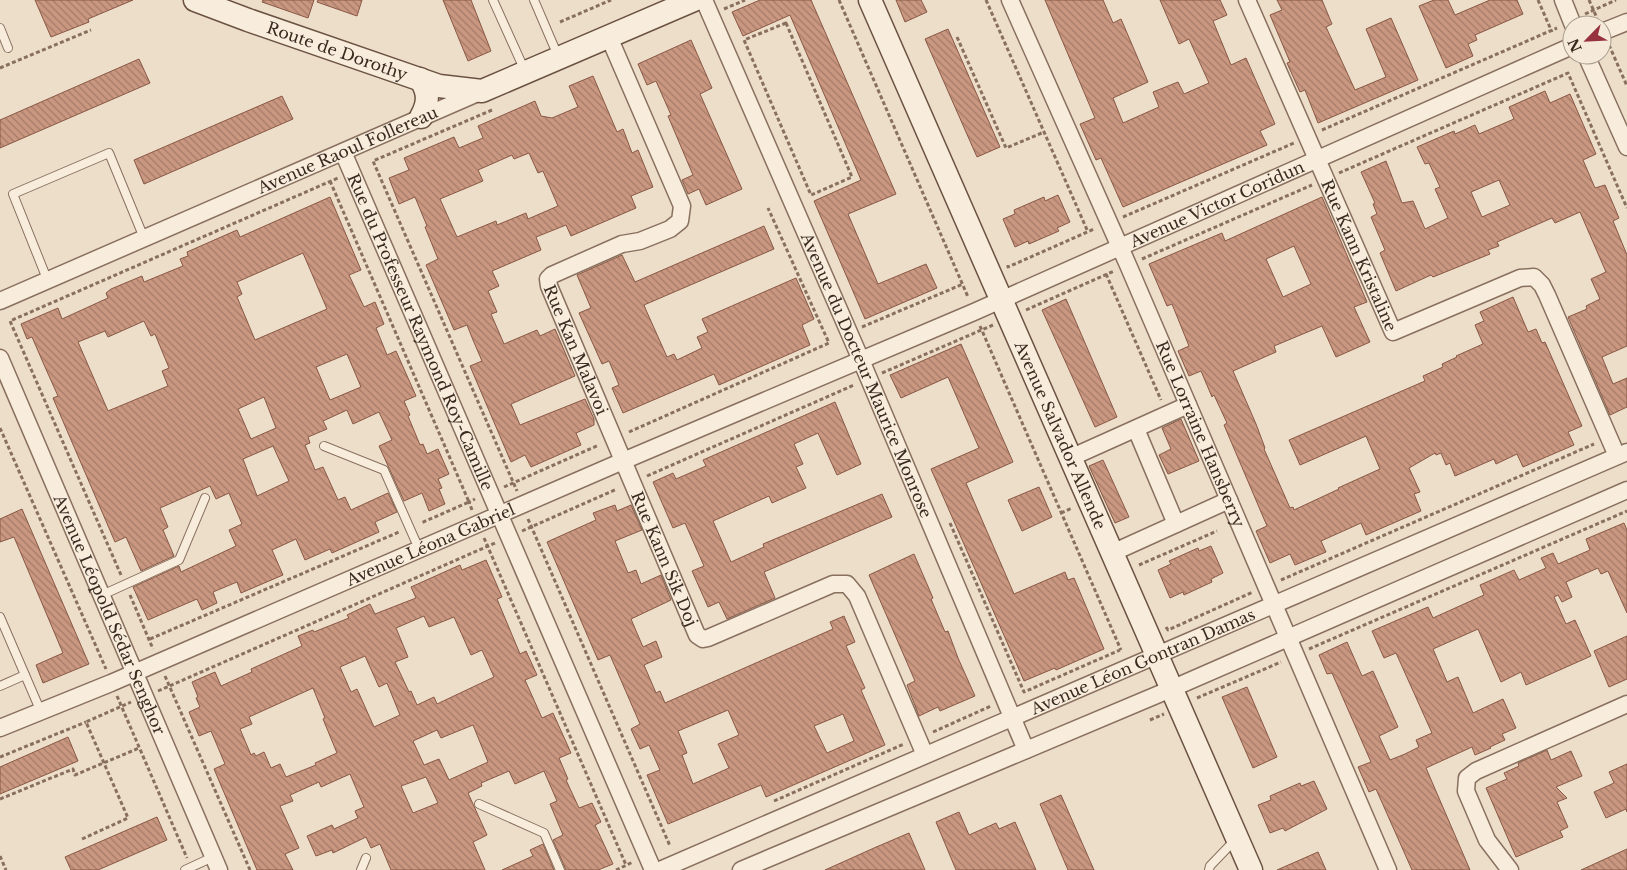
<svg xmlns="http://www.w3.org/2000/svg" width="1627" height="870" viewBox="0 0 1627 870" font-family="'Libre Baskerville',serif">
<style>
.building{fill:url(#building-back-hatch);stroke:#885845;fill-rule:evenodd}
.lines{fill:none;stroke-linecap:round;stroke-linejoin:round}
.service-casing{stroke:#89705e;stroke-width:10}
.minor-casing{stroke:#89705e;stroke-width:19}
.secondary-casing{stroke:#6b5241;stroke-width:25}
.path{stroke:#89705e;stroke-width:3;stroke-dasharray:4 2.5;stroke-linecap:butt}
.service{stroke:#f8eddd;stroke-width:8}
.minor{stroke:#f8eddd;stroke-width:16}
.secondary{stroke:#f8eddd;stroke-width:22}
.labels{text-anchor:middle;stroke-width:4;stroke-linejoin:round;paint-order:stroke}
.street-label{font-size:16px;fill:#3a2b21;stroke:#f5ead9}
</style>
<defs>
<pattern id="building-back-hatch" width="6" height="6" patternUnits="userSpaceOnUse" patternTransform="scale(1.25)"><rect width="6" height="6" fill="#ca9781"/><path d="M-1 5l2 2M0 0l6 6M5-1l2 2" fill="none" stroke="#a57b69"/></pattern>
</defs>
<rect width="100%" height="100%" fill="#eddec9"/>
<g class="building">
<polygon points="35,0 133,0 88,19 89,22 51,37"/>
<polygon points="263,0 314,0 308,18 262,2"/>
<polygon points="318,0 362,0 357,16 317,2"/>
<polygon points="443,0 471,0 491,51 468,61"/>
<polygon points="760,0 811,0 896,194 848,214 878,284 926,264 937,288 865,319 814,201 861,180 790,15 743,36 732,12"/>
<polygon points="896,0 921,0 927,12 905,22"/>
<polygon points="1045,0 1103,0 1113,23 1121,19 1148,82 1113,98 1123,123 1159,107 1153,92 1178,82 1184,94 1209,83 1189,39 1179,44 1160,0 1220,0 1227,15 1213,21 1231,65 1246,58 1275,124 1260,131 1267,145 1123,207 1101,158 1096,160 1080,124 1095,118"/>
<polygon points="1277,0 1322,0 1332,24 1326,27 1355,90 1386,77 1366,29 1391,18 1418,80 1318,123 1305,90 1300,92 1287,63 1290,62 1270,15 1282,10"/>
<polygon points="1434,0 1448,0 1455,15 1490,0 1517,0 1523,14 1475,35 1477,40 1468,44 1473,56 1446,68 1419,6"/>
<polygon points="948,29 1000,147 977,157 925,39"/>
<polygon points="691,40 712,88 700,94 742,189 706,205 699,189 688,194 682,180 693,175 668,116 671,115 656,81 647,85 638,64"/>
<polygon points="139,59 150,83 0,148 0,120"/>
<path d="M593,76L617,132L623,129L632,153L638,150L653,187L631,196L636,208L571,236L566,225L536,237L541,250L492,271L499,286L488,291L497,312L491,314L504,344L537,330L540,336L555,329L575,376L511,404L520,425L585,399L594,419V425L576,433L581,445L531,467L525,455L511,462L470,366L482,361L473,340L467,325L454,330L426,265L438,259L425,227L427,226L415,197L399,204L389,178L409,170L404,158L454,137L459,148L483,138L478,126L535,101L541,116L552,118L578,107L569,86ZM529,153L538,173L543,171L558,206L528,219L526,213L497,225L496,221L457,237L440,199L483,181L478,170L512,155L514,159Z"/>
<path d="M1545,91L1550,103L1570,94L1596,154L1583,160L1595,188L1605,185L1619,218L1613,221L1627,255V346L1602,357L1613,384L1627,378V407L1610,415L1568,317L1587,309L1586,306L1600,299L1591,279L1606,272L1580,212L1555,223L1552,218L1497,242L1499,246L1488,250L1490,254L1433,277L1431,275L1396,291L1380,253L1385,250L1371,217L1377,214L1373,204L1375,203L1361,172L1386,161L1402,203L1413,201L1425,229L1448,218L1435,189L1440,187L1429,163L1425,164L1417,147L1454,131L1455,134L1475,125L1479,134L1514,119L1509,107ZM1499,180L1510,205L1482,217L1471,192Z"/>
<polygon points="282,96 293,119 144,184 134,160"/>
<polygon points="1058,195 1070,222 1057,228 1059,231 1029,244 1028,241 1015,247 1003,219 1015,214 1014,210 1044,197 1045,201"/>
<path d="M330,197L361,270L349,275L364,307L375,302L384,324L376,328L387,355L396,351L416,396L404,401L410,415L408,416L420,445L423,444L427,454L438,449L449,474L438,479L442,488L439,489L445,504L429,511L422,493L404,501L379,446L392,440L379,412L353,424L347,410L323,421L327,429L308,437L310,443L305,445L315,470L323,467L338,500L345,497L351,510L388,493L397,512L375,522L379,532L332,553L330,549L305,560L296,539L272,550L283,575L241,593L237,582L213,592L217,603L202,610L197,599L148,620L133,587L179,566L181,572L236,546L229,530L242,524L229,493L216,499L210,486L160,508L168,527L163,530L174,556L141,571L126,537L115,542L53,398L58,396L45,367L32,337L27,339L21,324L58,308L62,319L108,298L106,293L111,289L142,276L144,282L183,266L180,259L188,256L187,252L237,230L240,237ZM303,253L327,309L255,340L237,297L242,294L237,282ZM144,321L151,336L155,334L169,368L162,371L168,386L108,411L78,342L105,331L108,337ZM347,354L361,387L330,400L316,367ZM264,397L276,428L251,439L238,409ZM273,446L289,481L257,496L243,459Z"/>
<path d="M1322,197L1367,302L1354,307L1370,342L1336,357L1322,326L1274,346L1276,352L1233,371L1256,424L1265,448L1264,449L1290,508L1293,507L1294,510L1339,489L1338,488L1380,469L1366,436L1300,465L1289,440L1425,381L1423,376L1443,367L1442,364L1457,357L1456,356L1483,344L1475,325L1484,321L1480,312L1513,297L1528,332L1536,329L1542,343L1545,342L1582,426L1568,432L1574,445L1523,467L1517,454L1496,464L1494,459L1455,476L1450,463L1446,465L1441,453L1436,455L1435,453L1409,468L1420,492L1414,494L1421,511L1366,535L1361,523L1321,541L1326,552L1295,565L1290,554L1270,563L1256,531L1267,526L1224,425L1227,423L1214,395L1212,397L1201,371L1189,376L1178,351L1189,346L1172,304L1167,306L1149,264L1222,233L1225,241ZM1294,246L1311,284L1283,297L1266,259Z"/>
<polygon points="764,226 774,249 644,305 646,310 667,357 674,354 677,360 702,348 697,337 708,332 702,319 796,278 814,319 802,325 810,345 719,385 714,374 623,413 612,388 619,385 609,361 602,364 579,313 591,308 577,275 622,255 635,282"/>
<polygon points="1066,299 1117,417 1095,427 1042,310"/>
<polygon points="961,344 1013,462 966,483 1014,594 1065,572 1068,580 1074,578 1104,649 1056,670 1055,668 1024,681 931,469 979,448 948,377 901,398 890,375"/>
<polygon points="835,402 861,464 837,475 818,433 794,444 803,464 796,467 806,488 772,503 769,496 713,521 731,562 764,547 763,544 882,494 892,517 764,572 775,598 727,619 719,602 708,607 692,571 704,566 685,523 673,528 653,482 673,473 676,479 706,466 703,460"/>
<polygon points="1181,419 1199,461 1168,474 1159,455 1171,449 1162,428"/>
<polygon points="1103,460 1129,517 1115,523 1089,466"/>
<polygon points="1039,487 1052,517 1022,531 1008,500"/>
<path d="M615,505L617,511L631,505L642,530L615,541L628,573L636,570L641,584L661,575L671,600L631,619L643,647L656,641L662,657L644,665L656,693L660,691L665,703L833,629L830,622L844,616L855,642L846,646L865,688L861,690L885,745L766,797L761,785L668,824L647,775L660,770L649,745L640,749L631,729L640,724L610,655L598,660L547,542L596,520L593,513ZM728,710L739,735L718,744L729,768L693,784L682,755L687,753L678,731ZM843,714L854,741L827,753L814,726Z"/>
<polygon points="22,509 89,664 43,683 36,665 63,653 14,537 0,542 0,519"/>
<polygon points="1624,523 1627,530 1627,613 1608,571 1601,574 1598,568 1566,582 1572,597 1562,602 1558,595 1554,597 1566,624 1575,620 1591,656 1526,685 1521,672 1501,682 1478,629 1433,649 1447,682 1458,677 1473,713 1503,699 1516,728 1502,734 1505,740 1490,747 1491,748 1475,755 1472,747 1426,768 1470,870 1412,870 1376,789 1369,792 1358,767 1371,762 1332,673 1327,674 1319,655 1347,642 1362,676 1373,671 1398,727 1379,736 1390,760 1405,754 1419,747 1416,740 1432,733 1396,653 1384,658 1372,631 1428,607 1433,618 1484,595 1480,585 1514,570 1519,580 1546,568 1541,558 1553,553 1558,564 1590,550 1586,539"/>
<polygon points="1211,546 1223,573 1211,579 1212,582 1184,595 1183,592 1170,598 1158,570 1171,564 1169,561 1198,548 1199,551"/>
<polygon points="914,554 933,598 931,599 945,632 948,631 958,658 975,696 940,711 938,707 919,716 907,685 915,681 869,575"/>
<path d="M486,560L502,597L497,599L520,654L526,651L537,675L525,680L542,718L553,713L571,753L559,758L568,779L566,780L579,808L592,803L601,822L595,825L613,864L598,870H566L553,840L563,835L550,804L557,801L544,771L515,784L509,771L481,783L482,786L468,793L487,835L473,842L485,870H391L380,844L371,848L366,837L333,853L332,850L316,856L307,836L332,825L334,829L358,818L355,811L364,807L350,774L321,787L319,782L290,795L293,801L280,806L299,848L285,854L293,870H257L214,769L225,764L211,731L199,736L189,712L200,707L196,698L198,697L192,682L215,672L221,686L252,672L251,669L302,646L298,636L313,630L314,632L349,618L347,615L370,604L375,614L416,598L411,587L460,565L462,570ZM424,616L429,627L454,617L471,655L482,650L494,677L437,704L434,697L417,705L411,691L409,692L395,662L408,657L396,628ZM365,656L379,687L387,683L400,715L374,727L357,689L351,692L340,667ZM313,688L325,718L323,719L337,753L315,763L316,765L286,777L280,764L271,768L264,752L256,756L254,753L251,755L240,729L252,724L249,717ZM473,725L488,762L449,780L439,759L424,765L413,741L437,730L441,738ZM426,777L438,803L413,813L401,786Z"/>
<polygon points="1627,636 1627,679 1609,687 1594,651"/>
<polygon points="1247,687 1277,757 1253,768 1222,697"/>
<polygon points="68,737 78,761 0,794 0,767"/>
<polygon points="1547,750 1551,760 1571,751 1582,776 1556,787 1567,798 1557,802 1568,827 1560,831 1563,837 1516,857 1486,788 1507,779 1504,773 1519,766 1518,763"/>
<polygon points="1627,764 1627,812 1626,809 1606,818 1594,792 1614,783 1609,772"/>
<polygon points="1314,781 1327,809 1285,831 1283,828 1270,833 1258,805 1271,800 1270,796 1293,786 1300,783 1301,786"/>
<polygon points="1061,795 1094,870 1068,870 1040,804"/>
<polygon points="959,812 969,835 996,823 999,829 1015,822 1036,870 956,870 936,822"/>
<polygon points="157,817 167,840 98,870 71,870 65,857"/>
<polygon points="909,833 925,870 825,870 874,848"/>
<polygon points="543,844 554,870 502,870 533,856 530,850"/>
<polygon points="1627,849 1627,870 1581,870"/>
<polygon points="1318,852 1326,870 1277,870"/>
</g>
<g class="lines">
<defs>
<g id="service">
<polyline points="493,0 525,71"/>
<polyline points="534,0 558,56"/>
<polyline points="0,28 8,48"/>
<polyline points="47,279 13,194 109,153 144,238"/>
<polyline points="324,446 384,470 419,549"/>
<polyline points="102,595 179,560 205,498"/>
<polyline points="0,617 41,712"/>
<polyline points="0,686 25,675"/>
<polyline points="479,804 544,833 560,870"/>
<polyline points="185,870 213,857"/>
<polyline points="361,870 366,858"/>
<polyline points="1209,870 1210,866 1235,840"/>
</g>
<g id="minor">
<path id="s1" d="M704,0L861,360L1026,750"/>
<path id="s2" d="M1010,0L1128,265L1388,870"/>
<path id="s3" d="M1247,0L1393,332L1520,278L1534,277L1542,285L1547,295L1617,456"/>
<polyline points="1563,0 1573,25"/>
<polyline points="1602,32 1627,22"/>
<path id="s4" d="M609,37L682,206L680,221L670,229L640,241L622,244L552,275L548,279L549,286L697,635L703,639L708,638L833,584H847L857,596L925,755"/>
<polyline points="1586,55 1627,147"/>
<path id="s5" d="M343,152L653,870"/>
<path id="s6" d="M0,301L480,92"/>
<path id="s7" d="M0,358L219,870"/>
<polyline points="1136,429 1176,524"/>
<polyline points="1070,458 1188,405"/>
<polyline points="1112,553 1229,500"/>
<path id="s8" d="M0,728L111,683L623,461L974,312L1572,46"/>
<path id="s9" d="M660,870L1627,452"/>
<polyline points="741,870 1171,689 1627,490"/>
<polyline points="1510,870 1487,840 1466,791 1467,778 1476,771 1627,704"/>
</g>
<g id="secondary">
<path id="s10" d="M195,0L248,20L439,86L482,91L694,0"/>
<path id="s11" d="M870,0L1251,870"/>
<path d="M420,79C429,92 429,103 421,117"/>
</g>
</defs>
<use href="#service" class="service-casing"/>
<use href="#minor" class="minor-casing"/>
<use href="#secondary" class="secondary-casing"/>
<g class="path">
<polyline points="839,0 968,297"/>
<polyline points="986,0 1088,232"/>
<polyline points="1538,0 1552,32"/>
<polyline points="1589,0 1597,18"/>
<polyline points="724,9 745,0"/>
<polyline points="1585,14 1616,0"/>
<polyline points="560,22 611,0"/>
<polygon points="786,23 852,177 811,195 744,40"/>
<polyline points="957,37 1006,148 1044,132"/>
<polyline points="1609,45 1627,86"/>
<polyline points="0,68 91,30"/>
<polyline points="492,110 373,161 517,491"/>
<polyline points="1322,130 1557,28"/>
<polyline points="1339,173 1568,73 1627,208"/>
<polyline points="330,181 469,502 421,523"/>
<polyline points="1123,217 1294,143"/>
<polyline points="1142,259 1312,185"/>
<polyline points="1008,265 1008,267 1094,229"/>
<polyline points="1106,274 1161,400"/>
<polyline points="1026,310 1114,271"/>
<polyline points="980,326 1121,650"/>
<polyline points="862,327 963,284"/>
<polyline points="882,373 993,325"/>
<polyline points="0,428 106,669"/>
<polyline points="629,432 829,343 768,208"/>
<polyline points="647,476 854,385"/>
<polyline points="504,487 599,445"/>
<polyline points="472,510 469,502 475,499"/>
<polyline points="1061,513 1072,508"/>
<polyline points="528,519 670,846"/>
<polyline points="950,523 1024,692 1120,650"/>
<polyline points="522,531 617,489"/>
<polyline points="484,538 626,865"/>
<polyline points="1139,565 1217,531"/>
<polyline points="121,575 10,321 338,178"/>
<polyline points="1281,580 1594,444"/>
<polyline points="130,595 153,649"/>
<polyline points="1166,627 1168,630 1253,592"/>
<polyline points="150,639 399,532"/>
<polyline points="1309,649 1627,511"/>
<polyline points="165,676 250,870"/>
<polyline points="158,691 495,543"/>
<polyline points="117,696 187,858"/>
<polyline points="1197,698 1281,662"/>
<polyline points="1150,720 1164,714"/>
<polyline points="933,732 991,706"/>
<polyline points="0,757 86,722"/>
<polyline points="0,799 73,769 75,775 139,748"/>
<polyline points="774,801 904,744"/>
<polyline points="82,839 128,818 86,722 131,702"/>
<polyline points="0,856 6,870"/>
<polyline points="616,870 633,862"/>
</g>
<use href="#service" class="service"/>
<use href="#minor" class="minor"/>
<use href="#secondary" class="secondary"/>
</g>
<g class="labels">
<g class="street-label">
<text dy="6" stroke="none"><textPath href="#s10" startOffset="151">Route de Dorothy</textPath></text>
<text dy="6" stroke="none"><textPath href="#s6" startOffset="379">Avenue Raoul Follereau</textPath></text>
<text dy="6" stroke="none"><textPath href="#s8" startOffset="1325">Avenue Victor Coridun</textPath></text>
<text dy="6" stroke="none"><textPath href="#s3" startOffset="279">Rue Kann Kristaline</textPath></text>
<text dy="6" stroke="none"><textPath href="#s5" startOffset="196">Rue du Professeur Raymond Roy-Camille</textPath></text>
<text dy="6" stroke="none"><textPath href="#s4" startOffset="421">Rue Kan Malavoi</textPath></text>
<text dy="6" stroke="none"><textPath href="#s1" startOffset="409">Avenue du Docteur Maurice Monrose</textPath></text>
<text dy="6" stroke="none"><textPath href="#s2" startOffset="474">Rue Lorraine Hansberry</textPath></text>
<text dy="6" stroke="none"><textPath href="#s11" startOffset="475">Avenue Salvador Allende</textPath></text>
<text dy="6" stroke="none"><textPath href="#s8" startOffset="468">Avenue Léona Gabriel</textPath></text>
<text dy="6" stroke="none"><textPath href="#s4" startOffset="648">Rue Kann Sik Doj</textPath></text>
<text dy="6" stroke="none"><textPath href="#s7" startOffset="279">Avenue Léopold Sédar Senghor</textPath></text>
<text dy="6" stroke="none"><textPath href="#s9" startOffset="526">Avenue Léon Gontran Damas</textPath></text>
</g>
</g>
<g transform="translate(1587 40) rotate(246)"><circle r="24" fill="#f5ead9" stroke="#aa9e8f"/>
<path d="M0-4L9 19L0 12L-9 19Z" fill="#96313d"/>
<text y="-8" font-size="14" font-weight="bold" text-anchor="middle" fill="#3a2b21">N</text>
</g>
</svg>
